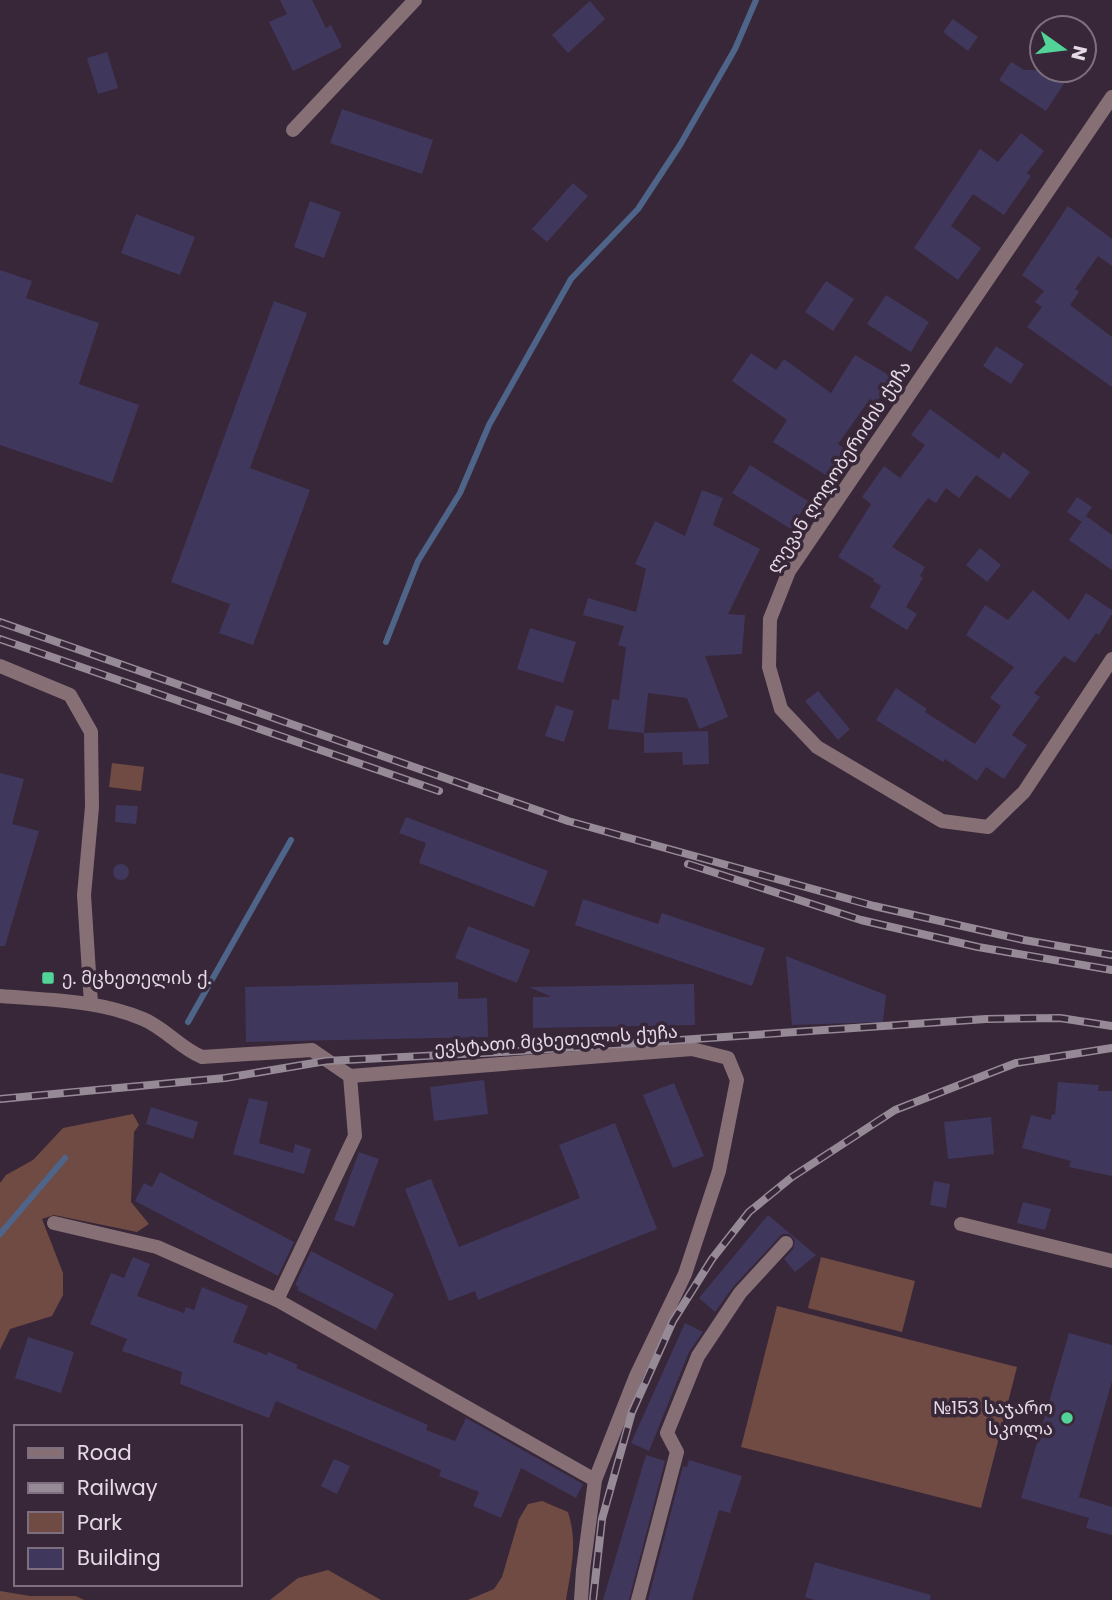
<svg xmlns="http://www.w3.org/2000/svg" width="1112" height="1600" viewBox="0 0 1112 1600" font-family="Poppins,'Noto Sans Georgian',sans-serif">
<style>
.green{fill:#704b43}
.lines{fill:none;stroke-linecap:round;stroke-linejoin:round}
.stream{stroke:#4e6489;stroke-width:6}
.building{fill:#40375d}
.minor{stroke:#867076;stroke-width:14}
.rail-casing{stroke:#978a97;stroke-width:8}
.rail{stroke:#382738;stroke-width:5;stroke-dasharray:16;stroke-linecap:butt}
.poi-dot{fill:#52d397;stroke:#382738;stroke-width:2.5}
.labels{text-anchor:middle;stroke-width:7;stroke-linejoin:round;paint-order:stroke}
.street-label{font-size:18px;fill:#e5dae5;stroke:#382738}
.poi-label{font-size:18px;fill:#e5dae5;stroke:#382738;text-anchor:start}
</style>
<rect width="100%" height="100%" fill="#382738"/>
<g class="green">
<polygon points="112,763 144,767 141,791 109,787"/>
<polygon points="133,1114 139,1125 134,1132 131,1202 149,1224 137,1232 54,1215 42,1219 63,1273 63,1295 52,1316 10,1329 0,1350 0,1183 6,1175 33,1160 63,1128"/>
<polygon points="821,1257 915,1281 902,1332 808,1308"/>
<polygon points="777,1306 1017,1367 981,1508 741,1447"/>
<path d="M542,1501L568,1512C578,1543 571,1569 566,1600H468L494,1589L502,1577L519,1519L528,1504Z"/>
<polygon points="328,1570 381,1600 270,1600 298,1578"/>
<polygon points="0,1591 30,1596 76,1596 84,1600 0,1600"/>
</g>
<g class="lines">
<g class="stream">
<polyline points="386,642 418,561 460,493 489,425 571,279 638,209 680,145 735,49 756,0"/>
<polyline points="188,1022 291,840"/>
<polyline points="0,1234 65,1158"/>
</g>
</g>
<g class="building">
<polygon points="280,0 312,0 326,28 331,25 342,47 293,71 269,22 287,14"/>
<polygon points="590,1 605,19 568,53 552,35"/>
<polygon points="953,19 978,37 968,51 943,32"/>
<polygon points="107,52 118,88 98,94 87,58"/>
<polygon points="1011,62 1024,70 1073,70 1046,111 999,80"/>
<polygon points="342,109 433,140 422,174 330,143"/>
<polygon points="1021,133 1044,151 1027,173 1031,176 1004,215 973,194 951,226 981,248 958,280 914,248 980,149 998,162"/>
<polygon points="573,183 588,196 547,242 532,229"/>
<polygon points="310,201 341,212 324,258 294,247"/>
<polygon points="1068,206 1112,239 1112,266 1098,256 1075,289 1079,292 1070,305 1112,337 1112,387 1027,327 1042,307 1035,302 1044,291 1022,275"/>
<polygon points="136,214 195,237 180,275 121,253"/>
<polygon points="0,270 32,281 26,298 99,323 79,384 139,405 112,483 0,445"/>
<polygon points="826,281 854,299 833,331 805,312"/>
<polygon points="886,295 929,322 911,352 867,324"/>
<polygon points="274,301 307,313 250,468 310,490 253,645 219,633 230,604 171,582"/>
<polygon points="996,346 1024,364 1011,384 983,366"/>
<polygon points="751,353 776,370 784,359 831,393 855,355 892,377 876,403 870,399 838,444 846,450 829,477 773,442 787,420 732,381"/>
<polygon points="930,409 999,459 1003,452 1030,472 1010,499 976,475 959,498 946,488 936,503 928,498 892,547 925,567 920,576 923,578 906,607 917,614 907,630 870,607 881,586 873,581 874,579 838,557 871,504 862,497 884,466 900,478 925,445 911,435"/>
<polygon points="750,465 808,501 791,529 732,493"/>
<polygon points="702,490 723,498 713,525 760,549 728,614 745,615 742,654 705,656 728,717 699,729 687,698 648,693 644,733 608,729 612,699 619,700 626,647 618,645 624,626 583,615 588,598 636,612 646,569 635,564 655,521 685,536"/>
<polygon points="1077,497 1092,507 1082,522 1067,512"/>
<polygon points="1086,516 1112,535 1112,570 1069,540"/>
<polygon points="980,548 1001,565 987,582 966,565"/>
<polygon points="1033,590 1069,620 1086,593 1112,610 1112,614 1099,635 1096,633 1075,663 1064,656 1034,693 1040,697 1012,735 1027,745 1004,779 986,767 977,781 945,759 943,762 876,720 896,688 927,709 925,712 975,744 1001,706 990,698 1014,667 966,635 985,605 1008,620"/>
<polygon points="530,628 576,642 563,683 517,669"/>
<polygon points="818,691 850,729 838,740 805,701"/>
<polygon points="556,705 574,711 564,742 545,736"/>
<polygon points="708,731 709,764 683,765 682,752 644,753 644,733"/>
<polygon points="0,773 24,779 12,824 39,831 5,946 0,946"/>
<polygon points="116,805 138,806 136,824 115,822"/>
<polygon points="406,817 548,871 534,907 419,863 426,843 399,833"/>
<circle cx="121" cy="872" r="8"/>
<polygon points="583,899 658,924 662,913 765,948 752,986 575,925"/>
<polygon points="468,926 530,950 517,983 455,958"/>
<polygon points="786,956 886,995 883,1022 792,1025"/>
<polygon points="458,982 458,999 487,998 488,1037 246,1042 245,987"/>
<polygon points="694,984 695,1025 533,1028 533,997 552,997 529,987"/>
<polygon points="484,1080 488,1114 434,1121 430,1087"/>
<polygon points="1058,1082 1099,1085 1098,1091 1112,1091 1112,1176 1069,1167 1071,1161 1022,1148 1031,1115 1051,1120 1052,1114 1055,1115"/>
<polygon points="674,1083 704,1156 673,1168 643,1095"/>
<polygon points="249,1098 268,1102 259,1143 293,1153 295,1144 311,1149 304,1174 233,1154"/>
<polygon points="151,1107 198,1122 193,1139 146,1124"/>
<polygon points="991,1117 994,1154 948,1159 944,1122"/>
<polygon points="615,1123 657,1229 478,1300 475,1291 449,1301 405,1189 431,1179 459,1247 580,1198 559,1145"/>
<polygon points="359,1152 379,1159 354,1227 334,1220"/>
<polygon points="160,1172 294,1242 278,1276 135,1201 144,1183 152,1187"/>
<polygon points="934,1181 950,1184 946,1208 930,1205"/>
<polygon points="1023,1202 1051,1209 1045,1230 1017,1223"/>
<polygon points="768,1215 816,1255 795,1272 784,1259 793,1249 795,1240 789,1234 782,1234 733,1287 715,1312 699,1298"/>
<polygon points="311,1251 394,1294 376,1330 297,1290 299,1287 295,1285"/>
<polygon points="133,1257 150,1264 137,1296 184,1313 186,1307 194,1310 202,1287 248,1306 233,1342 267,1355 268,1352 298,1365 296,1368 428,1425 426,1430 455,1441 466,1418 583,1484 576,1498 521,1468 501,1518 473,1506 479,1492 439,1476 441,1470 276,1401 269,1418 180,1384 182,1372 122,1351 127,1339 90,1324 111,1273 124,1278"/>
<polygon points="685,1323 703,1332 689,1352 649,1451 631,1443"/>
<polygon points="1069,1333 1112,1345 1112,1381 1079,1497 1112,1507 1112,1535 1086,1528 1089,1518 1021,1498"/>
<polygon points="28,1337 74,1352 61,1393 15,1378"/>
<polygon points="646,1455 665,1461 629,1600 603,1600"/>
<polygon points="334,1459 350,1466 337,1494 321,1486"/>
<polygon points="689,1460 742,1476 730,1513 719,1510 692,1600 648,1600 683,1466 687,1467"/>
<polygon points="815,1562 931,1595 930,1600 815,1600 805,1597"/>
</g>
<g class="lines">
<g class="minor">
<polyline points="1112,97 789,571 770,619 769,667 781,709 817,747 942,821 988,827 1024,792 1112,659"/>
<polyline points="293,130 415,0"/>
<polyline points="0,666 70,695 91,732 92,807 84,895 91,1004"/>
<path d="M0,996C48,1000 99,1000 143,1019C165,1028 180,1048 202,1057L312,1050L350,1076L692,1049L728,1058L737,1080L719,1171L685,1274L636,1376L595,1480L583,1570L581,1600"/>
<polyline points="54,1223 157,1247 277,1300 595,1480"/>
<polyline points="961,1224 1112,1261"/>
<polyline points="277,1300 355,1136 350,1076"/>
<polyline points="638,1600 677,1452 667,1433 698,1356 740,1293 786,1243"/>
</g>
<defs>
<g id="rail">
<polyline points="0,622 568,821 874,906 1024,940 1112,955"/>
<polyline points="0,639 439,791"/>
<polyline points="688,864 861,920 978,947 1112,970"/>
<polyline points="0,1099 225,1078 326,1061 519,1051 986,1019 1060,1018 1112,1026"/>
<polyline points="593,1600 602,1519 632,1412 673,1321 712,1259 749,1212 792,1177 895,1110 1016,1063 1112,1048"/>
</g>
</defs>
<use href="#rail" class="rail-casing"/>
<use href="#rail" class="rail"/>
</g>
<g class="poi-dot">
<rect x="41" y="971" width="14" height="14" rx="3.5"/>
<circle cx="1067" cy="1418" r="7"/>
</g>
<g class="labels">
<g class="street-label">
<text transform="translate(839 467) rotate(-57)" y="6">ლევან ღოღობერიძის ქუჩა</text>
<text transform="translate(556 1040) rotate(-4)" y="6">ევსტათი მცხეთელის ქუჩა</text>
</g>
<g class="poi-label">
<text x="62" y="984">ე. მცხეთელის ქ.</text>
<text x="1053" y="1414" text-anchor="end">№153 საჯარო<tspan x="1053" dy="21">სკოლა</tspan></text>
</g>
</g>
<rect x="14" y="1425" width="228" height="161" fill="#382738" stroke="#7d6f7d" stroke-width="2"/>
<rect x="28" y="1448" width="35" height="10" fill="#867076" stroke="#7d6f7d" stroke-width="2"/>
<text x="77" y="1460" font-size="21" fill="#e5dae5">Road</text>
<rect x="28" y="1483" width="35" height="10" fill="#978a97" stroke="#7d6f7d" stroke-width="2"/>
<text x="77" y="1495" font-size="21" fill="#e5dae5">Railway</text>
<rect x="28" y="1512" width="35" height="21" fill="#704b43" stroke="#7d6f7d" stroke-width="2"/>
<text x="77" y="1530" font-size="21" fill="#e5dae5">Park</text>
<rect x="28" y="1548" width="35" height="21" fill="#40375d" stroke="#7d6f7d" stroke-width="2"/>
<text x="77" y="1565" font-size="21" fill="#e5dae5">Building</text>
<g transform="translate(1063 49) rotate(104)"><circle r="33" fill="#382738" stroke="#7d6f7d" stroke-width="2"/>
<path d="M0-5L12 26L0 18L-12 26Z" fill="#52d397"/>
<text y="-10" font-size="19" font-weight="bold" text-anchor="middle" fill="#e5dae5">N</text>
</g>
</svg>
